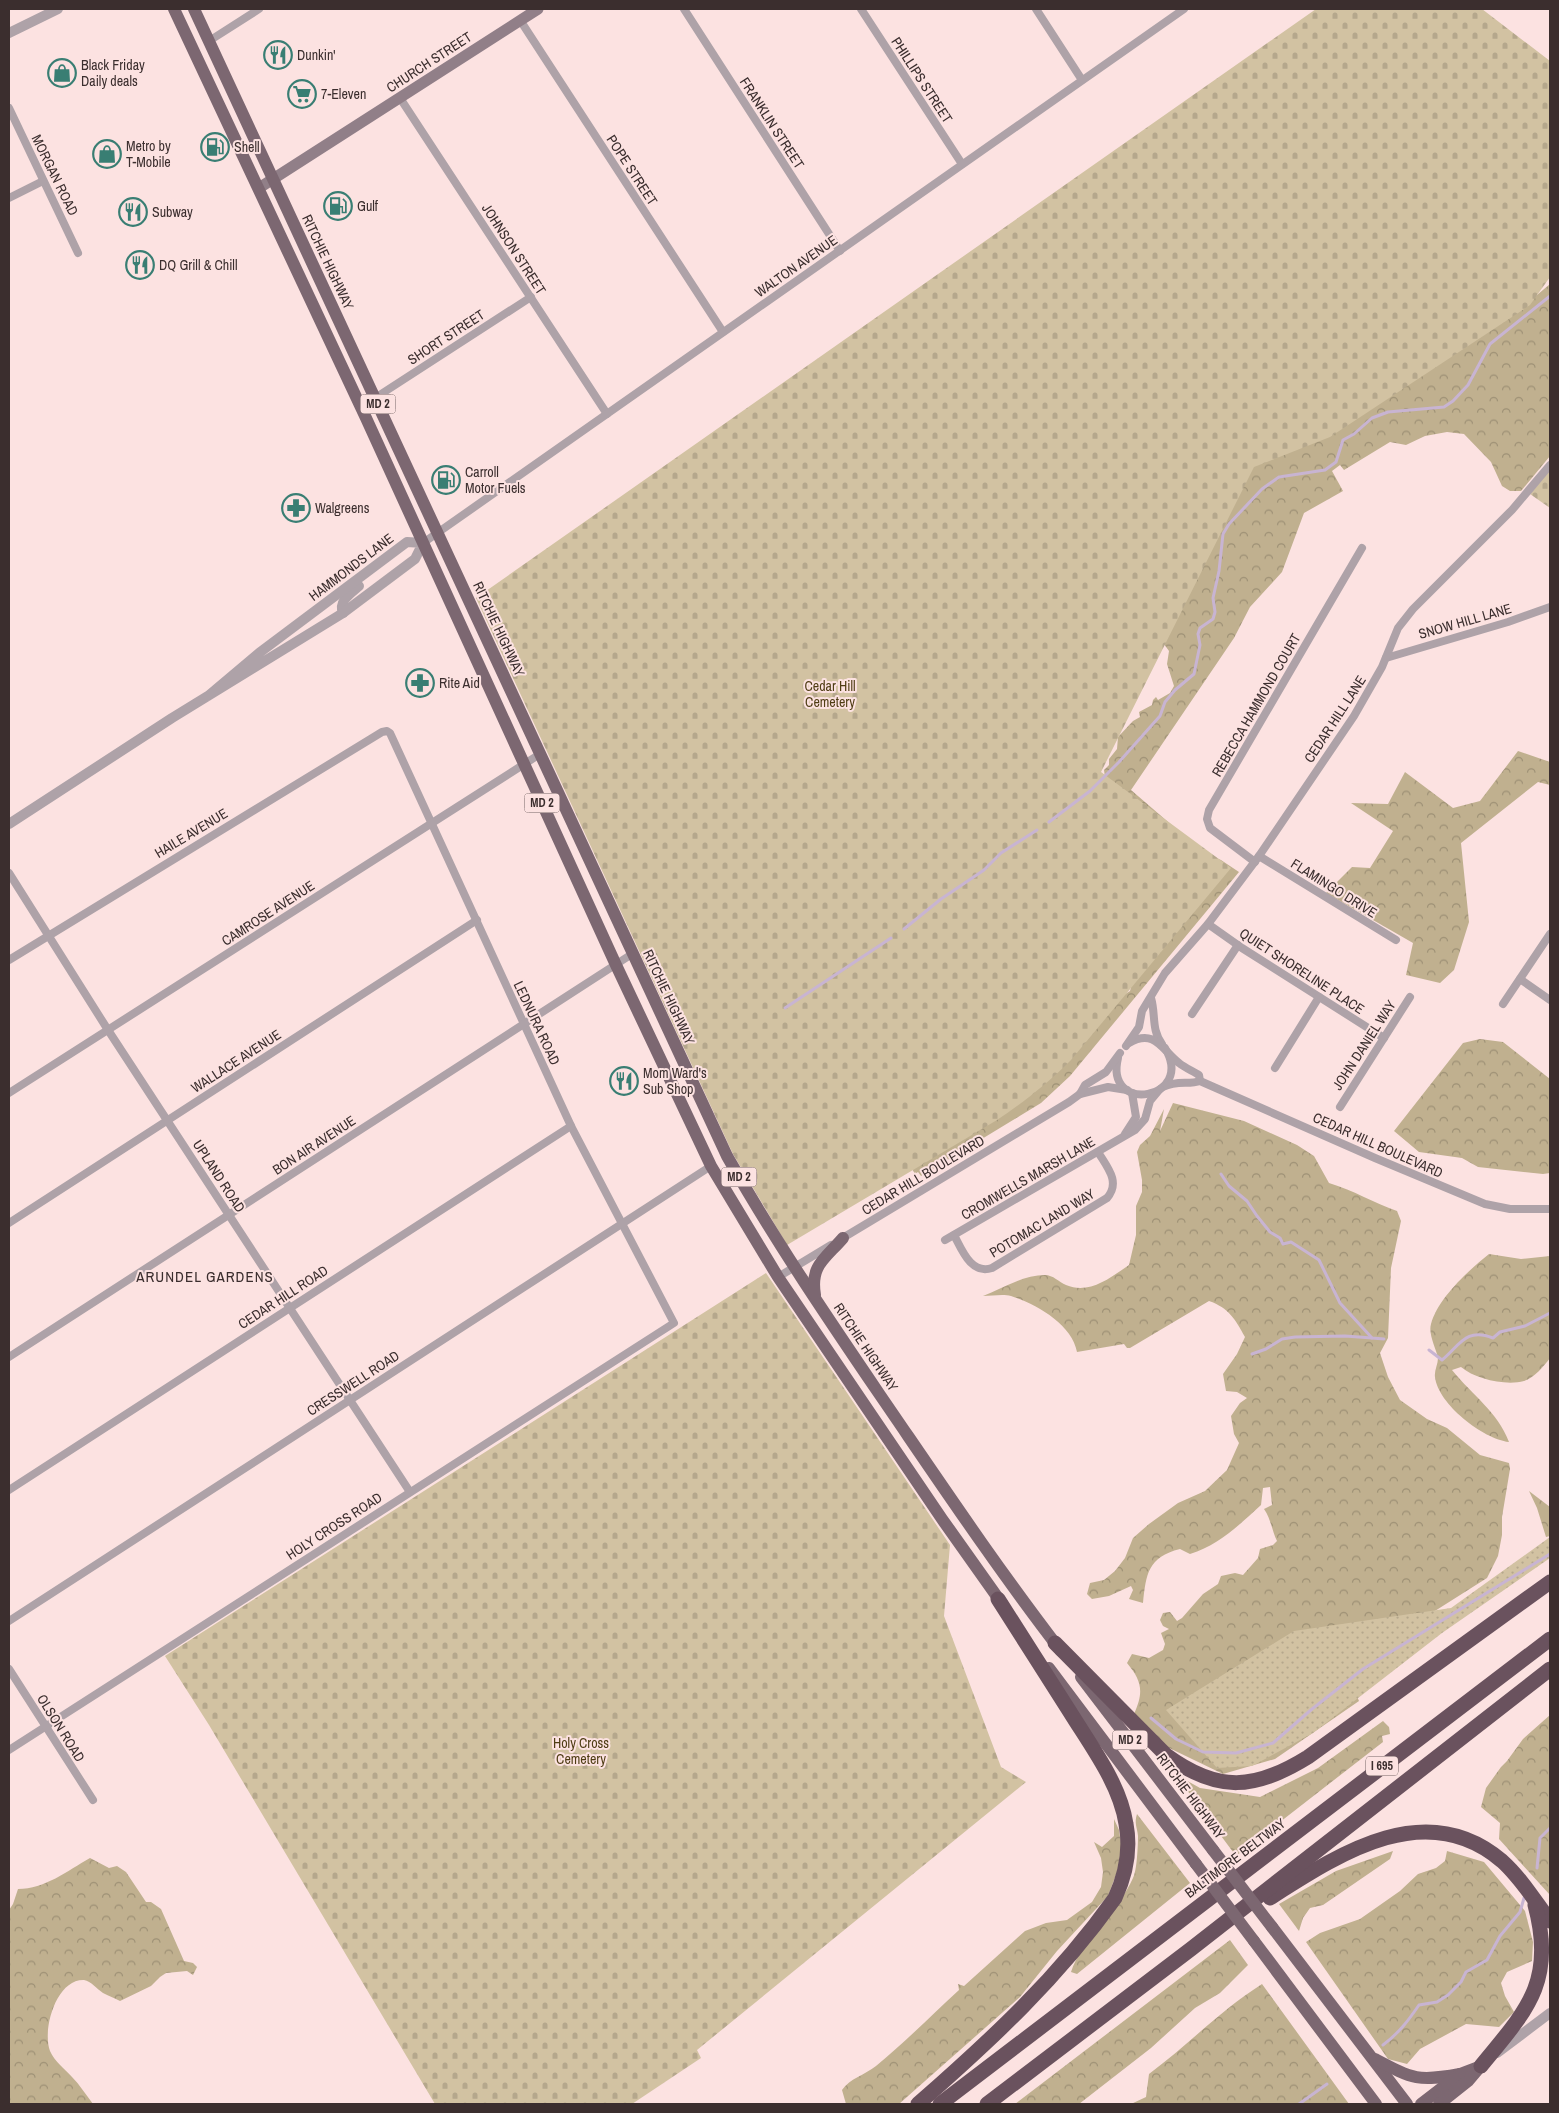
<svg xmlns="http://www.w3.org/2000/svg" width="1559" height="2113" viewBox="0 0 1559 2113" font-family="'Archivo Narrow',sans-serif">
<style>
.forest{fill:url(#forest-crowns)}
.cemetery{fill:url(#cemetery-stones)}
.park{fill:url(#park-dots)}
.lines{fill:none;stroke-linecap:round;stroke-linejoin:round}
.stream{stroke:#c8b4d2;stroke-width:3}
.minor{stroke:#aea2a8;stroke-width:8}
.tertiary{stroke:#aea2a8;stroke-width:10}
.secondary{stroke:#917f88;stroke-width:11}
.primary{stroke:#7c6771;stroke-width:12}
.motorway{stroke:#6a525e;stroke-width:15}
.primary-bridge{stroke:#7c6771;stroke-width:12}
.labels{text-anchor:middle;stroke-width:4;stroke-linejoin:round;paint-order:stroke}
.shield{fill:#fce2e1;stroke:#756464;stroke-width:1}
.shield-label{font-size:12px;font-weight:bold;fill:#3b2e2e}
.poi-label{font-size:14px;fill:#3b2e2e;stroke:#fce2e1;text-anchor:start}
.street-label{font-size:14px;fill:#3b2e2e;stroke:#fce2e1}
.park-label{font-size:14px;fill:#4f3d14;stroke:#fce2e1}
.neighbourhood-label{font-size:15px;letter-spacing:1px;fill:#3b2e2e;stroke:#fce2e1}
</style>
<defs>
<pattern id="forest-crowns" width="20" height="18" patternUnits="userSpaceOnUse" patternTransform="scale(1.25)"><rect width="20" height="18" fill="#c0b08f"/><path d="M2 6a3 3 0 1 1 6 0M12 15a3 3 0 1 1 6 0" fill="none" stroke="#9d9075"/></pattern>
<pattern id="cemetery-stones" width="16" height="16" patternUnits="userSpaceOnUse" patternTransform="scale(1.25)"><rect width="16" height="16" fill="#d2c2a2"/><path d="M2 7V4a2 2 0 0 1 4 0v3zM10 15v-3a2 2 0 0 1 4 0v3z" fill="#b5a78c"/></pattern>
<pattern id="park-dots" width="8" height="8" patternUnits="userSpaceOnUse" patternTransform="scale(1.25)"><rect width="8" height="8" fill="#d2c2a2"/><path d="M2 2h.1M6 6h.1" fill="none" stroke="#b5a78c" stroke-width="1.8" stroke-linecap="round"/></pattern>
</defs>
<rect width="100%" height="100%" fill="#fce2e1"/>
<g class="forest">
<polygon points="1550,284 1550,456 1521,491 1510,491 1502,486 1491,462 1464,434 1447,432 1425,436 1406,445 1390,442 1344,470 1340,465 1332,471 1343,491 1304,513 1282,572 1250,607 1234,638 1131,790 1203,852 1221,860 1239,872 1070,1076 1041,1103 921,1176 918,1172 915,1174 908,1162 1106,1006 1130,991 1133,980 1104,770 1109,765 1109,759 1117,749 1118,737 1133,721 1140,717 1139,712 1152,705 1153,700 1156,697 1158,700 1170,693 1174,686 1167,664 1169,651 1161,640 1167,502 1524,306"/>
<polygon points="1518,751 1550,762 1550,785 1538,782 1461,843 1469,922 1454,970 1440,983 1406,975 1413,943 1326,893 1352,867 1370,868 1393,831 1351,803 1388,804 1405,772 1453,808 1480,801"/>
<polygon points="1480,1039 1503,1042 1550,1079 1550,1173 1543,1174 1478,1167 1462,1158 1419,1152 1394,1131 1463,1043"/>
<path d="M1173,1103L1244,1121L1297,1145L1314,1156L1329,1183C1353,1190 1374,1203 1397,1211L1401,1221L1391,1268L1388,1338L1380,1353L1388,1377L1400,1400L1427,1419L1447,1428L1480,1455L1509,1463L1510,1469L1502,1517V1535L1498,1556L1487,1578L1367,1654L1356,1694L1359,1701L1275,1759L1223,1774L1163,1745L1134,1714C1144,1692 1142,1681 1127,1663L1132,1654L1149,1658L1163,1650L1165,1644L1161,1633L1169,1629L1163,1626L1160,1620L1163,1613L1170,1612L1177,1621L1182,1618L1203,1594L1218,1584L1221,1576L1235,1573L1243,1575L1258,1558L1260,1549L1273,1545L1277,1541C1272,1531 1271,1519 1264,1509L1272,1505L1270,1487L1263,1488L1261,1505C1239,1525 1219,1545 1190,1554L1180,1549C1148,1557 1146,1574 1143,1603L1129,1599L1133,1590L1131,1586L1109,1596L1092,1599L1087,1594L1090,1583L1104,1580L1115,1571L1125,1558L1133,1538L1149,1524L1178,1503L1205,1491L1227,1470L1239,1443L1234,1434L1231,1416L1240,1403L1247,1398L1237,1392L1226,1391L1223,1374L1237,1354L1245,1337C1235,1319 1229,1308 1209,1301L1130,1348H1127L1124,1344L1077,1352C1072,1324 1036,1304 1011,1296C1003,1294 992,1296 983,1296C1002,1288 1024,1275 1045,1275C1053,1275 1059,1282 1066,1285C1089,1295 1110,1278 1129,1265L1136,1235V1206L1142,1192V1180L1137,1152L1140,1145L1150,1136L1164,1109L1160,1131Z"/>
<path d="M1489,1254L1521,1259L1550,1256V1358C1544,1366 1534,1378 1524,1381C1506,1386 1475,1379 1461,1367L1452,1370C1473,1396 1497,1411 1509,1442C1483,1439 1438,1404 1435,1377C1434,1371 1438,1364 1438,1358C1436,1348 1428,1334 1431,1324C1438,1298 1469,1270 1489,1254Z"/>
<polygon points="1529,1491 1550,1507 1550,1536 1546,1537 1537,1508"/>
<polygon points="1550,1715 1550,1895 1499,1839 1500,1823 1481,1807 1486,1788 1501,1767 1507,1761 1523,1739"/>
<polygon points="1383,1721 1389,1727 1390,1734 1382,1736 1383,1742 1236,1856 1175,1774 1200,1788 1260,1797 1318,1768"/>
<path d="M1137,1814L1190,1883L1077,1974L1071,1972C1081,1941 1119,1910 1133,1878C1137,1871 1138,1845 1138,1836C1137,1827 1134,1823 1137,1814Z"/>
<path d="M1114,1819L1119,1830L1123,1856L1108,1896L1057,1951L1020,1997L899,2104H846L842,2090C850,2078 865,2075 876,2066C905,2042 932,2015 959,1990L958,1984L964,1986L1025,1931L1046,1923L1067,1920L1092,1902L1101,1887L1103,1872L1101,1858L1094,1842L1102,1847L1114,1836Z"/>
<polygon points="1393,1851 1390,1859 1323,1905 1310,1908 1303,1918 1299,1931 1279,1904 1336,1871"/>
<polygon points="1447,1851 1484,1862 1525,1911 1533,1942 1532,1961 1507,1972 1501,1983 1505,1996 1514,2012 1499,2027 1466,2024 1420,2049 1407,2064 1388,2059 1306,1942 1320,1933 1360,1919 1400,1891 1418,1874 1436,1868 1445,1861"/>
<path d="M90,1858L109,1868L117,1866L126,1872L146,1902H151L161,1909L184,1961L193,1963L197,1967L193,1975L187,1971L166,1973L160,1977L151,1986L120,2001C115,1998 108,1996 103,1993C97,1989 91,1981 84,1980C56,1979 42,2030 50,2051C55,2062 64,2068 72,2077C80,2085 86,2095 93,2104H9V1910L13,1904L18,1889C45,1889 67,1871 90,1858Z"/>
<polygon points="1230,1940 1248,1965 1220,1993 1195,2008 1151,2048 1079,2104 1015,2104"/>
<path d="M1262,1984L1349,2104H1131L1146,2097L1149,2074C1188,2045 1221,2010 1262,1984Z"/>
</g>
<g class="cemetery">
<path d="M1316,9H1482L1550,61V277L1530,305L1330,437L1254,467L1101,772L1231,868L1071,1060C1048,1083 1024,1102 997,1120L787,1245L733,1154L476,598Z"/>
<polygon points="1550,470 1550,508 1530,494"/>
<polygon points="766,1273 950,1545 944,1616 1001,1767 1026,1782 697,2050 701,2058 632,2104 435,2104 209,1725 165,1656"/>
</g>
<polygon class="park" points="1550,1537 1550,1558 1442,1633 1313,1733 1252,1766 1217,1768 1166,1710 1294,1631 1451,1608"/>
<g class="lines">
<g class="stream">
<polyline points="1049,822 1090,791 1119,762 1160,716 1165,702 1175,690 1194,674 1200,645 1198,634 1200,628 1213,619 1215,612 1213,598 1219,571 1223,534 1229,524 1262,489 1279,477 1325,470 1336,462 1343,440 1354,434 1372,418 1388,412 1444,407 1453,401 1468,385 1490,344 1550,296"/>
<polyline points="904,929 941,899 984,870 1001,853 1037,830"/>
<polyline points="785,1008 891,938"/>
<polyline points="1221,1174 1229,1186 1247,1201 1257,1216 1270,1232 1280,1238 1283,1244 1291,1242 1319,1260 1340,1303 1372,1338 1384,1339"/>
<path d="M1429,1350L1442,1360C1460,1345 1466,1327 1493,1338L1500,1332L1525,1326L1550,1313"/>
<polyline points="1252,1354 1266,1349 1282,1339 1295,1337 1345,1336 1372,1338"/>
<polyline points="1151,1718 1176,1739 1203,1752 1236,1753 1273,1743 1312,1709 1363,1669 1550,1554"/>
<polyline points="1537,1868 1540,1838 1550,1828"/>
<path d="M1383,2045C1399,2033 1408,2021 1419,2005L1437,2002L1448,1995L1461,1982L1466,1972L1487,1960L1500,1936L1520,1912L1524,1898"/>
<polyline points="1299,2104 1327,2084"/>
</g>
<g class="minor">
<polyline points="684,9 840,251"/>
<polyline points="861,9 962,164"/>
<polyline points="1036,9 1082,80"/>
<polyline points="520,20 723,332"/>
<polyline points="209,41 259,9"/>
<polyline points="400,98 607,414"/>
<polyline points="9,108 78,253"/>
<polyline points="9,198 43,181"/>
<polyline points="375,398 531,297"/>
<polyline points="423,543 1184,9"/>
<polyline points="1386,658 1508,622 1550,607"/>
<polyline points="1259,856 1396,940"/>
<polyline points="1255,862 1210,828 1207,819 1209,810 1362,548"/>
<polyline points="9,873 108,1030 410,1492"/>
<polyline points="1208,924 1242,948 1384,1038"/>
<polyline points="9,960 382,732 387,731 390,733 571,1126 674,1323 9,1750"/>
<polyline points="1520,979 1550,1000"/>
<path d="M1151,998C1156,1015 1151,1029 1162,1044"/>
<polyline points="1503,1004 1550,934"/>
<polyline points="1192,1014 1238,945"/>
<path d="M1129,1043C1155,1028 1162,1050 1179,1063C1185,1068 1193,1071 1199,1075L1200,1081"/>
<polyline points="1126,1046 1139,1027 1142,1011 1165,973 1208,924 1259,856 1354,716 1382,667 1398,628 1413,609 1512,510 1550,465"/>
<path d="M1118,1058C1104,1115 1196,1100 1165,1048"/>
<polyline points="1275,1068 1319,997"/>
<path d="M1163,1087C1177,1080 1189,1085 1200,1081L1375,1158L1485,1204L1510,1209H1550"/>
<polyline points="9,1093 540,754"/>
<polyline points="1080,1094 1108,1087 1127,1090"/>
<polyline points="1340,1107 1410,997"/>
<polyline points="1125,1134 1136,1117 1132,1093"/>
<polyline points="9,1223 477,920"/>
<path d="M954,1235C962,1250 971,1275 992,1268L1107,1198C1121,1182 1107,1167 1098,1152"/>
<polyline points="841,1239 1069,1102 1080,1094 1085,1085 1106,1072 1120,1053"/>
<polyline points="945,1240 1135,1130 1145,1119 1150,1101 1160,1089"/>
<polyline points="778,1277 831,1245"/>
<polyline points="9,1357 632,954"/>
<polyline points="9,1490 571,1126"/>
<polyline points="9,1621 711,1166"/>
<polyline points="9,1669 93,1800"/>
</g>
<g class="tertiary">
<polyline points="9,33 58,9"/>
<path d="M343,613C338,601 351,593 359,586"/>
<polyline points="9,824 172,718 343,613 415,559 423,543 407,542 259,653 208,696"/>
<polyline points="1497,2053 1550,2013"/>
</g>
<polyline class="secondary" points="259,188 538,9"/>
<g class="primary">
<polyline points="174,9 366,418 616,965 711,1166 778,1277 942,1519 1003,1605"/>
<path d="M194,9L727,1156C774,1239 827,1317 880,1395C939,1481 997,1568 1061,1651"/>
<path d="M815,1295C810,1265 825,1259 843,1238"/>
<polyline points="1049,1668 1196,1864"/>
<polyline points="1081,1677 1213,1850"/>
<polyline points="1272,1927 1407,2104"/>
<polyline points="1254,1941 1376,2104"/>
<path d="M1375,2059C1413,2079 1418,2082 1460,2074"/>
<polyline points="1421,2104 1460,2074 1481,2066"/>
<polyline points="1439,2104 1468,2081 1479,2068"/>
</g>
<g class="motorway">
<path d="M1055,1643L1166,1755C1218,1793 1255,1790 1308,1757L1550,1582"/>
<path d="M1270,1898C1339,1854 1426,1796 1502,1861C1521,1878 1535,1901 1550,1921"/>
<path d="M1481,2066C1526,2011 1556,1982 1535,1905"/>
<path d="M918,2104C991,2040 1058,1978 1115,1898C1126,1874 1131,1850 1126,1824C1120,1784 1091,1746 1070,1712C1046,1674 1022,1637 998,1599"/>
<polyline points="940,2104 1550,1639"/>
<polyline points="987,2104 1191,1949 1550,1669"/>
</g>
<g class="primary-bridge">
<polyline points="1213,1850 1272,1927"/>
<polyline points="1196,1864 1254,1941"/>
</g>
</g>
<defs>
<symbol id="restaurant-ring" viewBox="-11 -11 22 22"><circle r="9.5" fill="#fce2e1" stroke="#397e73" stroke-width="1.5"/><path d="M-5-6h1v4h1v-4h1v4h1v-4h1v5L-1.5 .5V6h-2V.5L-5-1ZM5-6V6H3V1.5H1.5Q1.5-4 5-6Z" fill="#397e73"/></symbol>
<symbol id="shop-ring" viewBox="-11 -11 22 22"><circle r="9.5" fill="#fce2e1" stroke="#397e73" stroke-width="1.5"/><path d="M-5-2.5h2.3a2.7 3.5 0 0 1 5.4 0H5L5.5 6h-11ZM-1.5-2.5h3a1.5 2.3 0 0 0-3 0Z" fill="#397e73"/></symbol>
<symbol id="supermarket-ring" viewBox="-11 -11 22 22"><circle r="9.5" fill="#fce2e1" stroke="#397e73" stroke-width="1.5"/><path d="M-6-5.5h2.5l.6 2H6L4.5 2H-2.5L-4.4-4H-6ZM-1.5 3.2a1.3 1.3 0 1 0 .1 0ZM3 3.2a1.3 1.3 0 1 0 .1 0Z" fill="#397e73"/></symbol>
<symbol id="fuel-ring" viewBox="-11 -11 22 22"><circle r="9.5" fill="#fce2e1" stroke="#397e73" stroke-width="1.5"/><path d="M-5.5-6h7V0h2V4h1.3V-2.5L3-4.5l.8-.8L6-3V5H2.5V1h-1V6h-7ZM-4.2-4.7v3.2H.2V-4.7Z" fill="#397e73"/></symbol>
<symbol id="pharmacy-ring" viewBox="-11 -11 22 22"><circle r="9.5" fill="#fce2e1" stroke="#397e73" stroke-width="1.5"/><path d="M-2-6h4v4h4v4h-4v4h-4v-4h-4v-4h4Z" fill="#397e73"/></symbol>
</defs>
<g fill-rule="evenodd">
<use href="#restaurant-ring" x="262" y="39" width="32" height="32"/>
<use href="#shop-ring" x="46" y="57" width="32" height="32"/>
<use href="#supermarket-ring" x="286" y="78" width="32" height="32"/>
<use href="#fuel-ring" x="199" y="131" width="32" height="32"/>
<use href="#shop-ring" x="91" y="138" width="32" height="32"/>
<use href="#fuel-ring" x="322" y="190" width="32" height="32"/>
<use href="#restaurant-ring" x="117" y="196" width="32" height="32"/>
<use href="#restaurant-ring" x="124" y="249" width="32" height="32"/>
<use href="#fuel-ring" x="430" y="464" width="32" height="32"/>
<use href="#pharmacy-ring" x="280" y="492" width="32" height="32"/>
<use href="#pharmacy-ring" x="404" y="667" width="32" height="32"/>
<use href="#restaurant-ring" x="608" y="1065" width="32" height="32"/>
</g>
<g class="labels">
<g class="shield">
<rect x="360.5" y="394.5" width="35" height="19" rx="4"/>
<rect x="524.5" y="793.5" width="35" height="19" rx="4"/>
<rect x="721.5" y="1167.5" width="35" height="19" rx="4"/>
<rect x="1112.5" y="1730.5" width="35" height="19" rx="4"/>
<rect x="1366" y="1756.5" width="32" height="19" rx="4"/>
</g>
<g class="shield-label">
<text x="378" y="408">MD 2</text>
<text x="542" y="807">MD 2</text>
<text x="739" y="1181">MD 2</text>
<text x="1130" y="1744">MD 2</text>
<text x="1382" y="1770">I 695</text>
</g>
<g class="poi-label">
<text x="297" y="60">Dunkin'</text>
<text x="81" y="70">Black Friday<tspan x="81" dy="16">Daily deals</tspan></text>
<text x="321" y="99">7-Eleven</text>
<text x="126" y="151">Metro by<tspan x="126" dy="16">T-Mobile</tspan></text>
<text x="234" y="152">Shell</text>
<text x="357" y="211">Gulf</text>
<text x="152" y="217">Subway</text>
<text x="159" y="270">DQ Grill &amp; Chill</text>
<text x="465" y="477">Carroll<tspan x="465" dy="16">Motor Fuels</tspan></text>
<text x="315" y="513">Walgreens</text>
<text x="439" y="688">Rite Aid</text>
<text x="643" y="1078">Mom Ward's<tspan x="643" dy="16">Sub Shop</tspan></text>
</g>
<g class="street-label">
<text transform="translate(429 62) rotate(-33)" y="5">CHURCH STREET</text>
<text transform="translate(922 80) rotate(57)" y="5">PHILLIPS STREET</text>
<text transform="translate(772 123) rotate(57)" y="5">FRANKLIN STREET</text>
<text transform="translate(632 170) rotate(57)" y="5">POPE STREET</text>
<text transform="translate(55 175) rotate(64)" y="5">MORGAN ROAD</text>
<text transform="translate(514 249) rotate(57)" y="5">JOHNSON STREET</text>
<text transform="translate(328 262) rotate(65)" y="5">RITCHIE HIGHWAY</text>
<text transform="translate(796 266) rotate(-35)" y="5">WALTON AVENUE</text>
<text transform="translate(446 337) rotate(-33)" y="5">SHORT STREET</text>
<text transform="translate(351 567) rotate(-37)" y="5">HAMMONDS LANE</text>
<text transform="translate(1465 621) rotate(-16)" y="5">SNOW HILL LANE</text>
<text transform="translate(499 629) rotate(65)" y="5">RITCHIE HIGHWAY</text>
<text transform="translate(1256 705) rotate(-60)" y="5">REBECCA HAMMOND COURT</text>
<text transform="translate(1335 719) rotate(-57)" y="5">CEDAR HILL LANE</text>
<text transform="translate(191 833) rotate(-31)" y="5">HAILE AVENUE</text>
<text transform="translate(1334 888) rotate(32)" y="5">FLAMINGO DRIVE</text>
<text transform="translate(268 913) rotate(-33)" y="5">CAMROSE AVENUE</text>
<text transform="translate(1302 971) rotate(33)" y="5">QUIET SHORELINE PLACE</text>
<text transform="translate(669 997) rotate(65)" y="5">RITCHIE HIGHWAY</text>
<text transform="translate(537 1023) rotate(65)" y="5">LEDNURA ROAD</text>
<text transform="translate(1364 1045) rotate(-57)" y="5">JOHN DANIEL WAY</text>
<text transform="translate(236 1061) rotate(-33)" y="5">WALLACE AVENUE</text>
<text transform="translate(314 1145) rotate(-33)" y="5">BON AIR AVENUE</text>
<text transform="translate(1378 1145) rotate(24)" y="5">CEDAR HILL BOULEVARD</text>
<text transform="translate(923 1175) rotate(-31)" y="5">CEDAR HILL BOULEVARD</text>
<text transform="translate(219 1176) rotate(57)" y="5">UPLAND ROAD</text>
<text transform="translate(1028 1178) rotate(-30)" y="5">CROMWELLS MARSH LANE</text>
<text transform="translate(1042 1223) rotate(-31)" y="5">POTOMAC LAND WAY</text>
<text transform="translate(283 1297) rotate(-33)" y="5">CEDAR HILL ROAD</text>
<text transform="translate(866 1347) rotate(56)" y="5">RITCHIE HIGHWAY</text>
<text transform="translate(353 1383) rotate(-33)" y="5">CRESSWELL ROAD</text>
<text transform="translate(334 1526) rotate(-33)" y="5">HOLY CROSS ROAD</text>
<text transform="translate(61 1728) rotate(58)" y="5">OLSON ROAD</text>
<text transform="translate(1191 1796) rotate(53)" y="5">RITCHIE HIGHWAY</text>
<text transform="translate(1235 1858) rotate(-37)" y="5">BALTIMORE BELTWAY</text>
</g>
<g class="park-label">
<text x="830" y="691">Cedar Hill<tspan x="830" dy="16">Cemetery</tspan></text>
<text x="581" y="1748">Holy Cross<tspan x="581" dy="16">Cemetery</tspan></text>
</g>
<g class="neighbourhood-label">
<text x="205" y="1282">ARUNDEL GARDENS</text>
</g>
</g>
<rect width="1559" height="2113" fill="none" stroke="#3b2e2e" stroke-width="20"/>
</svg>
